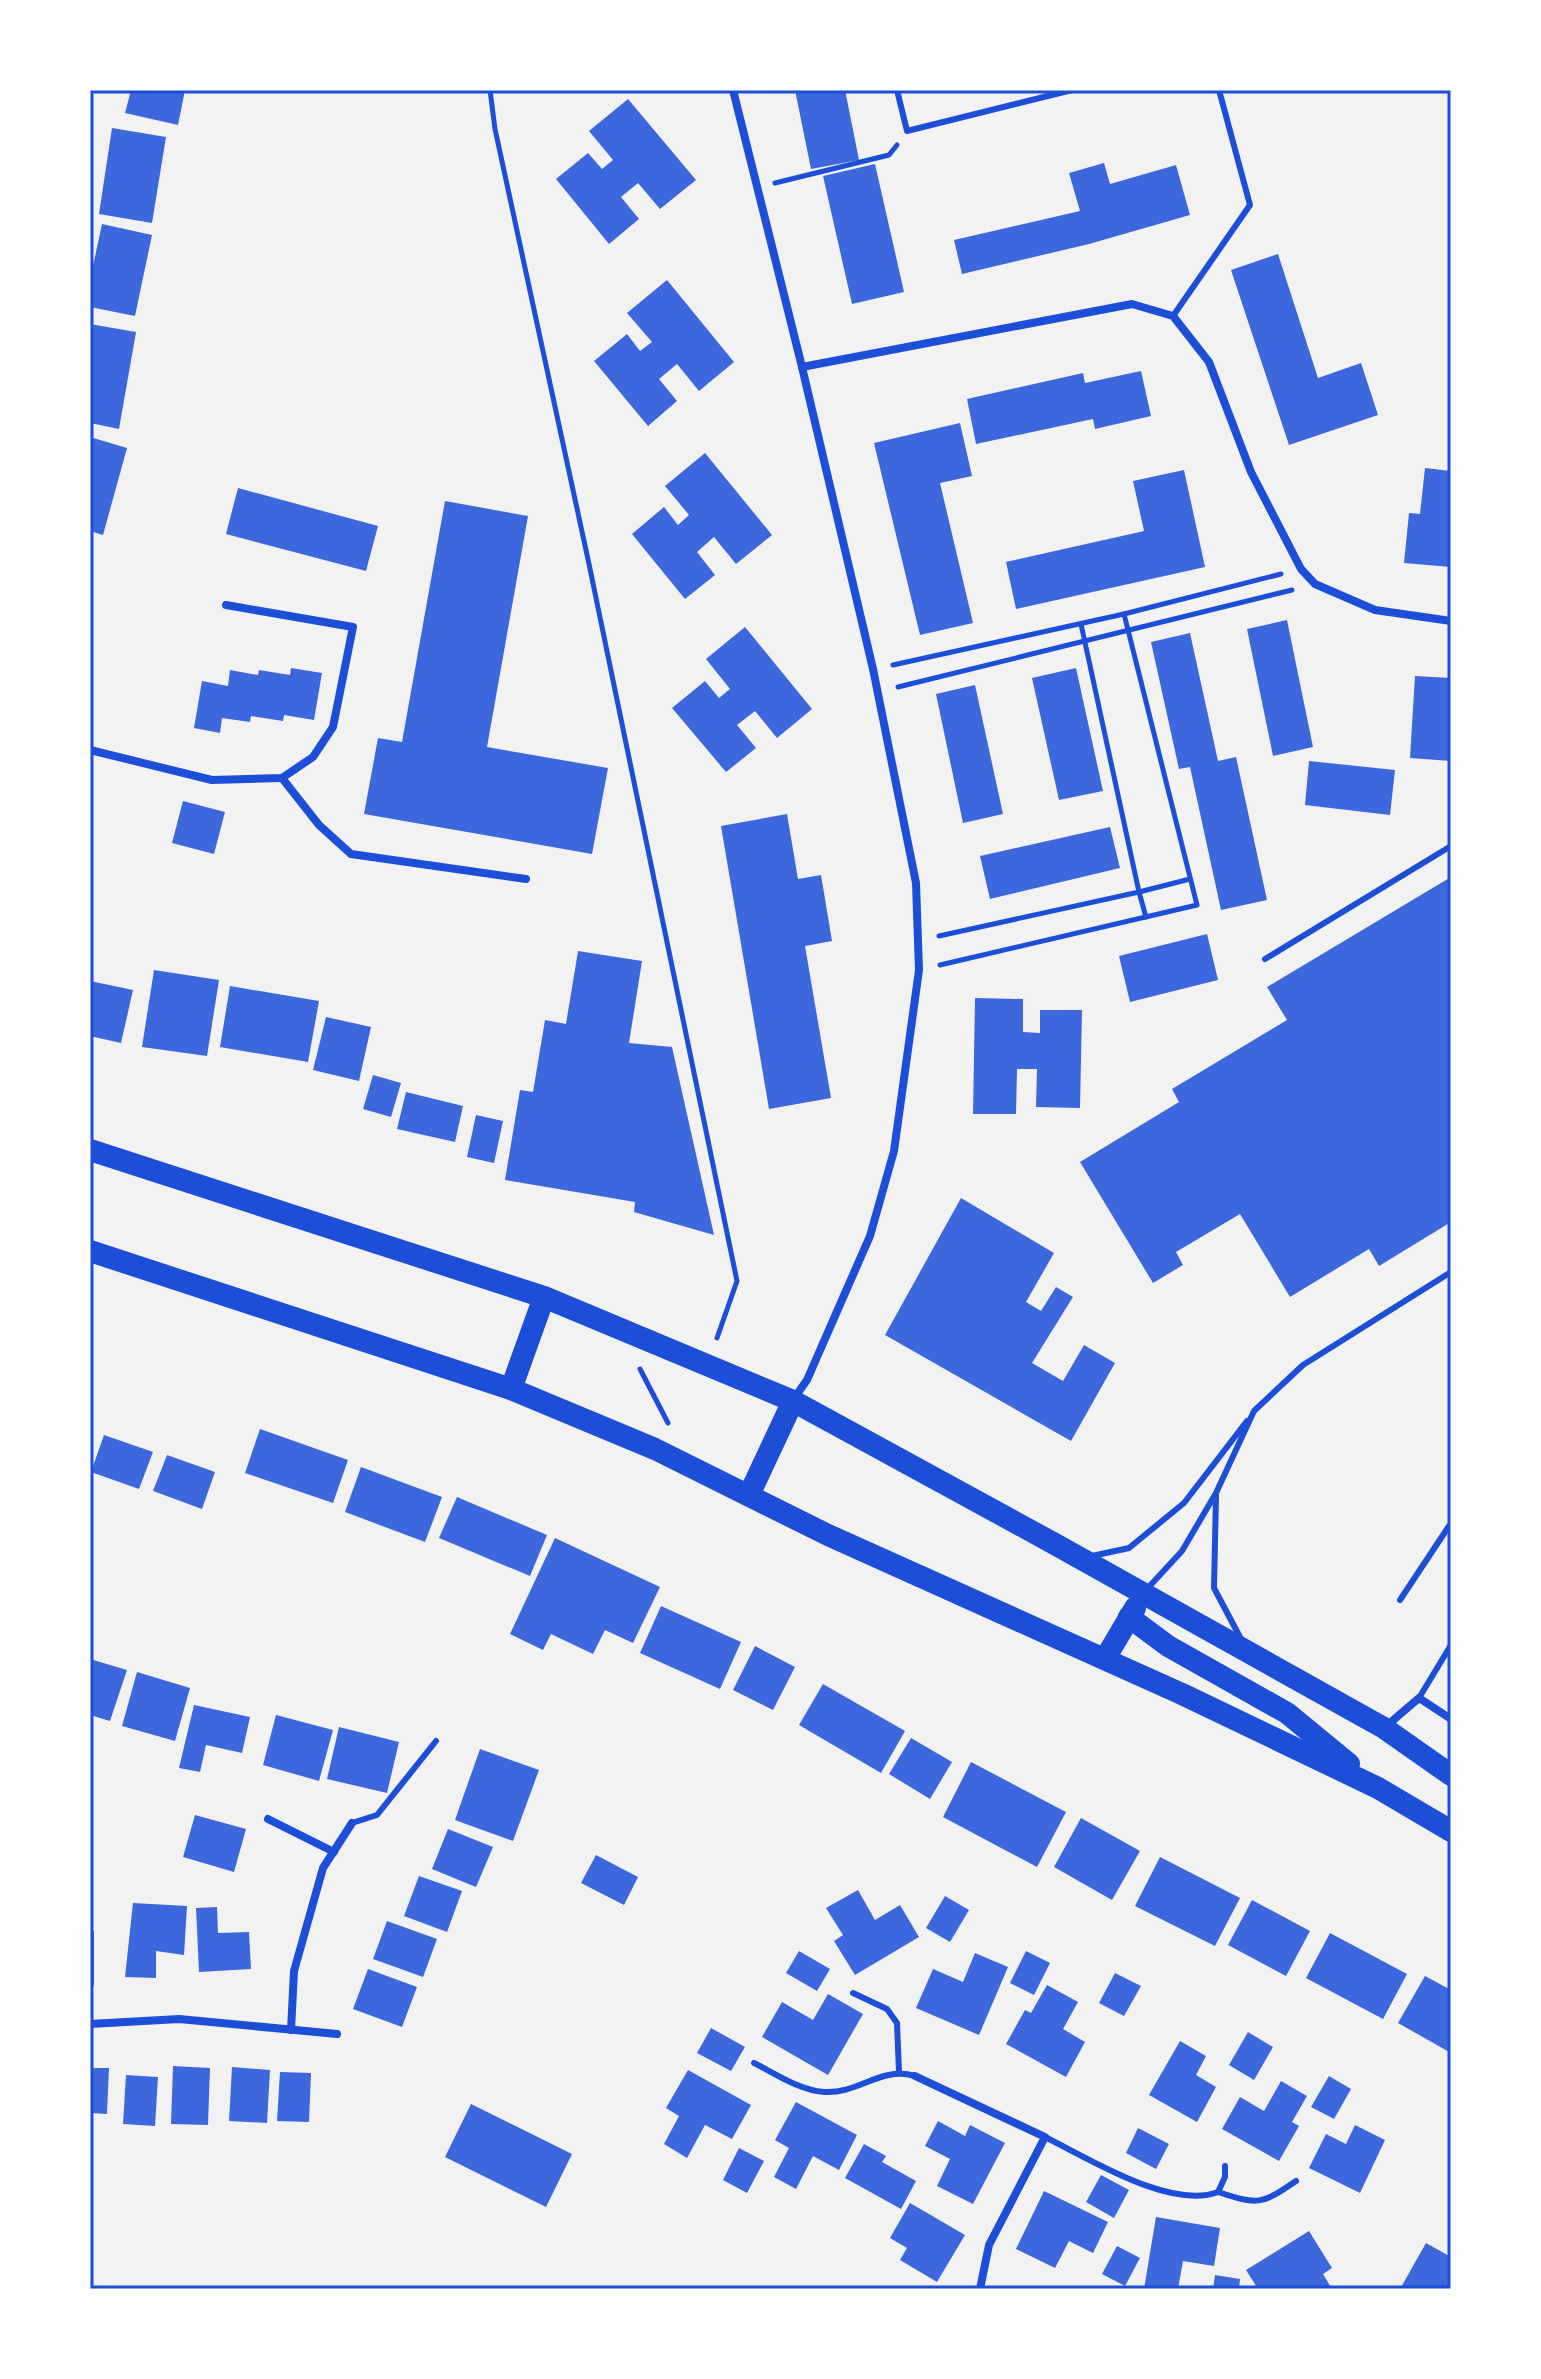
<svg xmlns="http://www.w3.org/2000/svg" width="1541" height="2379" font-family="Poppins,sans-serif">
<style>
.building{fill:#3d67dc}
.lines{fill:none;stroke-linecap:round;stroke-linejoin:round}
.path{stroke:#1d4ed8;stroke-width:5}
.service{stroke:#1d4ed8;stroke-width:6}
.minor{stroke:#1d4ed8;stroke-width:8}
.trunk{stroke:#1d4ed8;stroke-width:22}
.neatline{fill:none;stroke:#1d4ed8;stroke-width:3}
</style>
<rect width="100%" height="100%" fill="#f2f2f2"/>
<g class="building">
<polygon points="131,90 185,90 178,125 125,113"/>
<polygon points="795,90 845,90 859,160 811,169"/>
<polygon points="628,99 696,180 660,209 638,183 621,197 639,219 609,244 556,179 588,153 602,169 613,160 589,131"/>
<polygon points="112,128 166,137 152,223 99,214"/>
<polygon points="1104,163 1110,184 1176,165 1190,215 1089,244 962,274 954,240 1080,211 1069,173"/>
<polygon points="875,164 904,292 852,304 823,176"/>
<polygon points="102,224 152,235 135,316 90,307 90,280"/>
<polygon points="1278,254 1318,378 1361,363 1378,415 1289,445 1231,270"/>
<polygon points="667,280 734,362 699,391 677,364 659,379 677,401 648,426 594,361 627,334 640,351 652,342 627,313"/>
<polygon points="90,324 136,332 119,429 90,423"/>
<polygon points="1141,371 1151,416 1095,429 1093,419 976,444 967,399 1083,373 1085,383"/>
<polygon points="960,423 972,476 940,483 973,623 920,635 874,443"/>
<polygon points="90,437 127,448 103,535 90,531"/>
<polygon points="705,453 772,535 736,564 714,537 697,552 715,575 685,599 632,534 664,507 678,525 689,515 665,486"/>
<polygon points="1425,468 1451,471 1451,567 1404,563 1409,513 1420,514"/>
<polygon points="1184,470 1205,567 1016,609 1006,562 1144,531 1133,481"/>
<polygon points="238,488 378,526 366,571 226,534"/>
<polygon points="445,501 528,516 487,747 608,768 592,854 364,814 378,738 402,742"/>
<polygon points="1287,620 1313,747 1273,756 1247,629"/>
<polygon points="745,627 812,709 777,738 755,711 737,725 756,748 726,772 672,708 705,681 719,698 730,689 706,659"/>
<polygon points="1190,633 1218,761 1236,757 1267,900 1221,910 1190,767 1179,769 1151,642"/>
<polygon points="291,668 322,673 314,720 284,715 283,721 251,716 250,722 222,718 220,733 194,728 202,681 228,686 230,670 258,675 259,670 290,675"/>
<polygon points="1076,668 1103,791 1059,800 1032,678"/>
<polygon points="1415,676 1451,678 1451,761 1410,758"/>
<polygon points="975,685 1003,814 963,823 936,694"/>
<polygon points="1309,761 1395,770 1390,815 1305,805"/>
<polygon points="183,801 225,812 214,854 172,843"/>
<polygon points="787,814 798,879 821,875 832,941 805,946 831,1098 769,1109 721,826"/>
<polygon points="1110,827 1120,868 990,899 980,856"/>
<polygon points="1451,877 1451,1222 1379,1266 1369,1249 1290,1297 1240,1214 1176,1252 1183,1265 1153,1283 1080,1162 1179,1102 1172,1089 1287,1020 1267,987"/>
<polygon points="1207,934 1218,980 1130,1002 1119,956"/>
<polygon points="578,951 642,961 629,1043 672,1047 714,1235 634,1212 635,1202 505,1180 520,1090 533,1092 545,1020 566,1024"/>
<polygon points="154,970 219,980 207,1056 142,1047"/>
<polygon points="90,981 133,990 121,1043 90,1036"/>
<polygon points="230,986 319,1001 308,1062 220,1047"/>
<polygon points="975,998 1023,999 1023,1032 1040,1033 1040,1010 1082,1010 1080,1108 1036,1107 1037,1069 1017,1069 1016,1114 973,1114"/>
<polygon points="326,1017 371,1027 359,1081 313,1070"/>
<polygon points="373,1075 401,1083 391,1117 363,1109"/>
<polygon points="406,1092 463,1106 455,1142 397,1129"/>
<polygon points="476,1115 503,1121 494,1163 467,1157"/>
<polygon points="961,1198 1054,1253 1026,1302 1041,1311 1056,1287 1073,1297 1032,1363 1063,1381 1084,1345 1115,1363 1071,1441 885,1335"/>
<polygon points="260,1429 348,1460 333,1503 245,1473"/>
<polygon points="104,1435 153,1452 139,1489 91,1472"/>
<polygon points="167,1455 215,1472 202,1509 153,1491"/>
<polygon points="361,1467 442,1497 425,1542 345,1512"/>
<polygon points="457,1497 547,1535 530,1576 439,1538"/>
<polygon points="555,1538 660,1587 633,1643 605,1630 593,1654 551,1634 543,1650 510,1634"/>
<polygon points="661,1606 741,1642 720,1689 640,1653"/>
<polygon points="755,1646 795,1667 773,1710 733,1690"/>
<polygon points="90,1659 127,1670 110,1721 90,1715"/>
<polygon points="137,1672 190,1688 175,1741 122,1726"/>
<polygon points="823,1684 905,1731 881,1773 799,1725"/>
<polygon points="194,1705 250,1717 242,1753 206,1745 200,1772 179,1768"/>
<polygon points="276,1715 333,1730 319,1781 263,1765"/>
<polygon points="339,1727 399,1742 387,1793 327,1779"/>
<polygon points="911,1738 952,1762 930,1799 889,1774"/>
<polygon points="480,1749 539,1770 513,1841 455,1820"/>
<polygon points="971,1762 1066,1812 1037,1867 943,1817"/>
<polygon points="195,1815 246,1829 234,1872 183,1857"/>
<polygon points="1081,1818 1140,1851 1112,1900 1054,1867"/>
<polygon points="448,1829 493,1847 476,1887 432,1869"/>
<polygon points="596,1855 638,1877 624,1905 581,1883"/>
<polygon points="1160,1857 1240,1898 1215,1946 1135,1906"/>
<polygon points="419,1876 462,1891 447,1932 404,1916"/>
<polygon points="858,1890 875,1920 900,1905 919,1937 855,1975 834,1941 843,1935 826,1908"/>
<polygon points="945,1896 969,1910 950,1942 926,1928"/>
<polygon points="1252,1900 1310,1931 1286,1976 1228,1945"/>
<polygon points="133,1903 187,1906 184,1955 156,1951 156,1978 125,1977"/>
<polygon points="217,1907 218,1933 249,1932 251,1969 199,1972 196,1908"/>
<polygon points="387,1921 437,1939 423,1977 373,1959"/>
<rect x="90" y="1931" width="4" height="55"/>
<polygon points="1330,1933 1407,1974 1383,2019 1306,1978"/>
<polygon points="799,1951 830,1969 817,1991 786,1973"/>
<polygon points="1026,1951 1050,1963 1034,1995 1010,1983"/>
<polygon points="975,1953 1008,1967 979,2035 916,2008 933,1969 963,1982"/>
<polygon points="368,1969 417,1987 402,2027 353,2009"/>
<polygon points="1115,1973 1141,1986 1124,2016 1099,2003"/>
<polygon points="1425,1976 1451,1990 1451,2053 1398,2023"/>
<polygon points="1047,1985 1078,2002 1063,2029 1085,2042 1066,2077 1006,2044 1025,2010 1031,2013"/>
<polygon points="828,1994 863,2014 828,2075 762,2037 782,2002 813,2020"/>
<polygon points="711,2028 745,2047 731,2071 697,2053"/>
<polygon points="1248,2032 1273,2047 1254,2080 1229,2065"/>
<polygon points="1180,2041 1206,2056 1196,2075 1216,2087 1197,2122 1149,2095"/>
<polygon points="173,2066 210,2068 208,2125 171,2124"/>
<polygon points="232,2067 270,2070 267,2123 229,2121"/>
<polygon points="90,2068 109,2068 107,2114 90,2113"/>
<polygon points="688,2070 751,2105 732,2139 705,2125 687,2158 664,2144 679,2116 666,2108"/>
<polygon points="280,2072 311,2073 309,2122 277,2121"/>
<polygon points="126,2075 158,2077 155,2126 123,2124"/>
<polygon points="1329,2076 1351,2089 1334,2119 1311,2107"/>
<polygon points="1281,2081 1307,2096 1292,2122 1299,2126 1279,2161 1222,2129 1240,2097 1264,2111"/>
<polygon points="796,2102 857,2135 839,2170 813,2156 796,2189 774,2177 789,2148 775,2140"/>
<polygon points="471,2104 572,2154 546,2207 445,2157"/>
<polygon points="938,2121 965,2136 970,2125 1005,2143 973,2204 937,2186 950,2159 925,2146"/>
<polygon points="1355,2125 1385,2140 1360,2193 1309,2168 1326,2134 1346,2144"/>
<polygon points="1138,2128 1169,2144 1156,2169 1126,2153"/>
<polygon points="864,2144 886,2156 882,2162 916,2181 901,2209 845,2178"/>
<polygon points="739,2148 764,2161 747,2193 723,2180"/>
<polygon points="1101,2175 1129,2190 1114,2218 1086,2202"/>
<polygon points="1044,2191 1108,2222 1093,2253 1069,2241 1055,2268 1016,2249"/>
<polygon points="910,2203 965,2235 937,2282 900,2260 907,2248 890,2238"/>
<polygon points="1156,2217 1220,2228 1214,2266 1183,2261 1178,2289 1144,2289"/>
<polygon points="1309,2231 1332,2268 1323,2274 1332,2289 1258,2289 1246,2270"/>
<polygon points="1426,2243 1451,2257 1451,2289 1400,2289"/>
<polygon points="1117,2246 1140,2258 1125,2286 1102,2274"/>
<polygon points="1215,2275 1240,2279 1239,2289 1213,2289"/>
</g>
<g class="lines">
<g class="path">
<polyline points="490,90 495,129 589,564 737,1281 717,1338"/>
<polyline points="775,183 889,155 897,145"/>
<polyline points="893,665 1124,614 1281,574"/>
<polyline points="898,687 1292,590"/>
<polyline points="1146,917 1139,892 1190,879"/>
<polyline points="939,936 1139,892 1081,624"/>
<polyline points="940,965 1197,905 1124,614"/>
<polyline points="640,1369 668,1423"/>
</g>
<g class="service">
<polyline points="897,90 907,131 1072,90"/>
<polyline points="1173,316 1250,205 1219,90"/>
<polyline points="1265,959 1451,846"/>
<polyline points="1216,1496 1214,1588 1241,1639"/>
<polyline points="1092,1556 1129,1548 1184,1503 1247,1421"/>
<polyline points="1146,1590 1182,1551 1216,1493 1254,1411 1303,1365 1451,1272"/>
<polyline points="1400,1600 1449,1526"/>
<polyline points="1419,1698 1451,1645"/>
<polyline points="352,1823 377,1815 436,1741"/>
<polyline points="853,1993 887,2009 897,2023 899,2072"/>
<path d="M754,2063C776,2074 799,2090 824,2092C859,2094 880,2066 915,2076"/>
<path d="M1045,2137C1090,2159 1170,2210 1218,2192L1225,2177V2166"/>
<path d="M1218,2192C1258,2205 1261,2205 1296,2181"/>
</g>
<g class="minor">
<polyline points="733,90 802,367 873,669 916,883 919,970 894,1151 870,1236 807,1380 793,1400"/>
<polyline points="802,367 1132,304 1173,316 1209,362 1251,472 1301,569 1315,584 1375,610 1451,621"/>
<polyline points="90,750 212,780 282,778 313,757 333,727 353,627 226,605"/>
<polyline points="282,778 319,825 351,854 526,879"/>
<polyline points="1384,1728 1419,1698 1451,1719"/>
<polyline points="268,1819 334,1852"/>
<polyline points="90,2024 179,2019 337,2034"/>
<polyline points="291,2030 294,1971 323,1868 352,1823"/>
<polyline points="915,2076 1045,2137 989,2245 980,2289"/>
</g>
<g class="trunk">
<polyline points="90,1150 544,1297 793,1401 1053,1543 1384,1728 1451,1775"/>
<polyline points="90,1251 511,1389 655,1449 828,1535 1182,1694 1378,1788 1451,1831"/>
<polyline points="511,1389 544,1297"/>
<polyline points="749,1495 793,1401"/>
<polyline points="1129,1617 1168,1646 1287,1713 1349,1764"/>
<polyline points="1106,1657 1135,1608"/>
</g>
</g>
<rect width="1541" height="2379" fill="none" stroke="#ffffff" stroke-width="184"/>
<rect x="92" y="92" width="1357" height="2195" class="neatline"/>
</svg>
